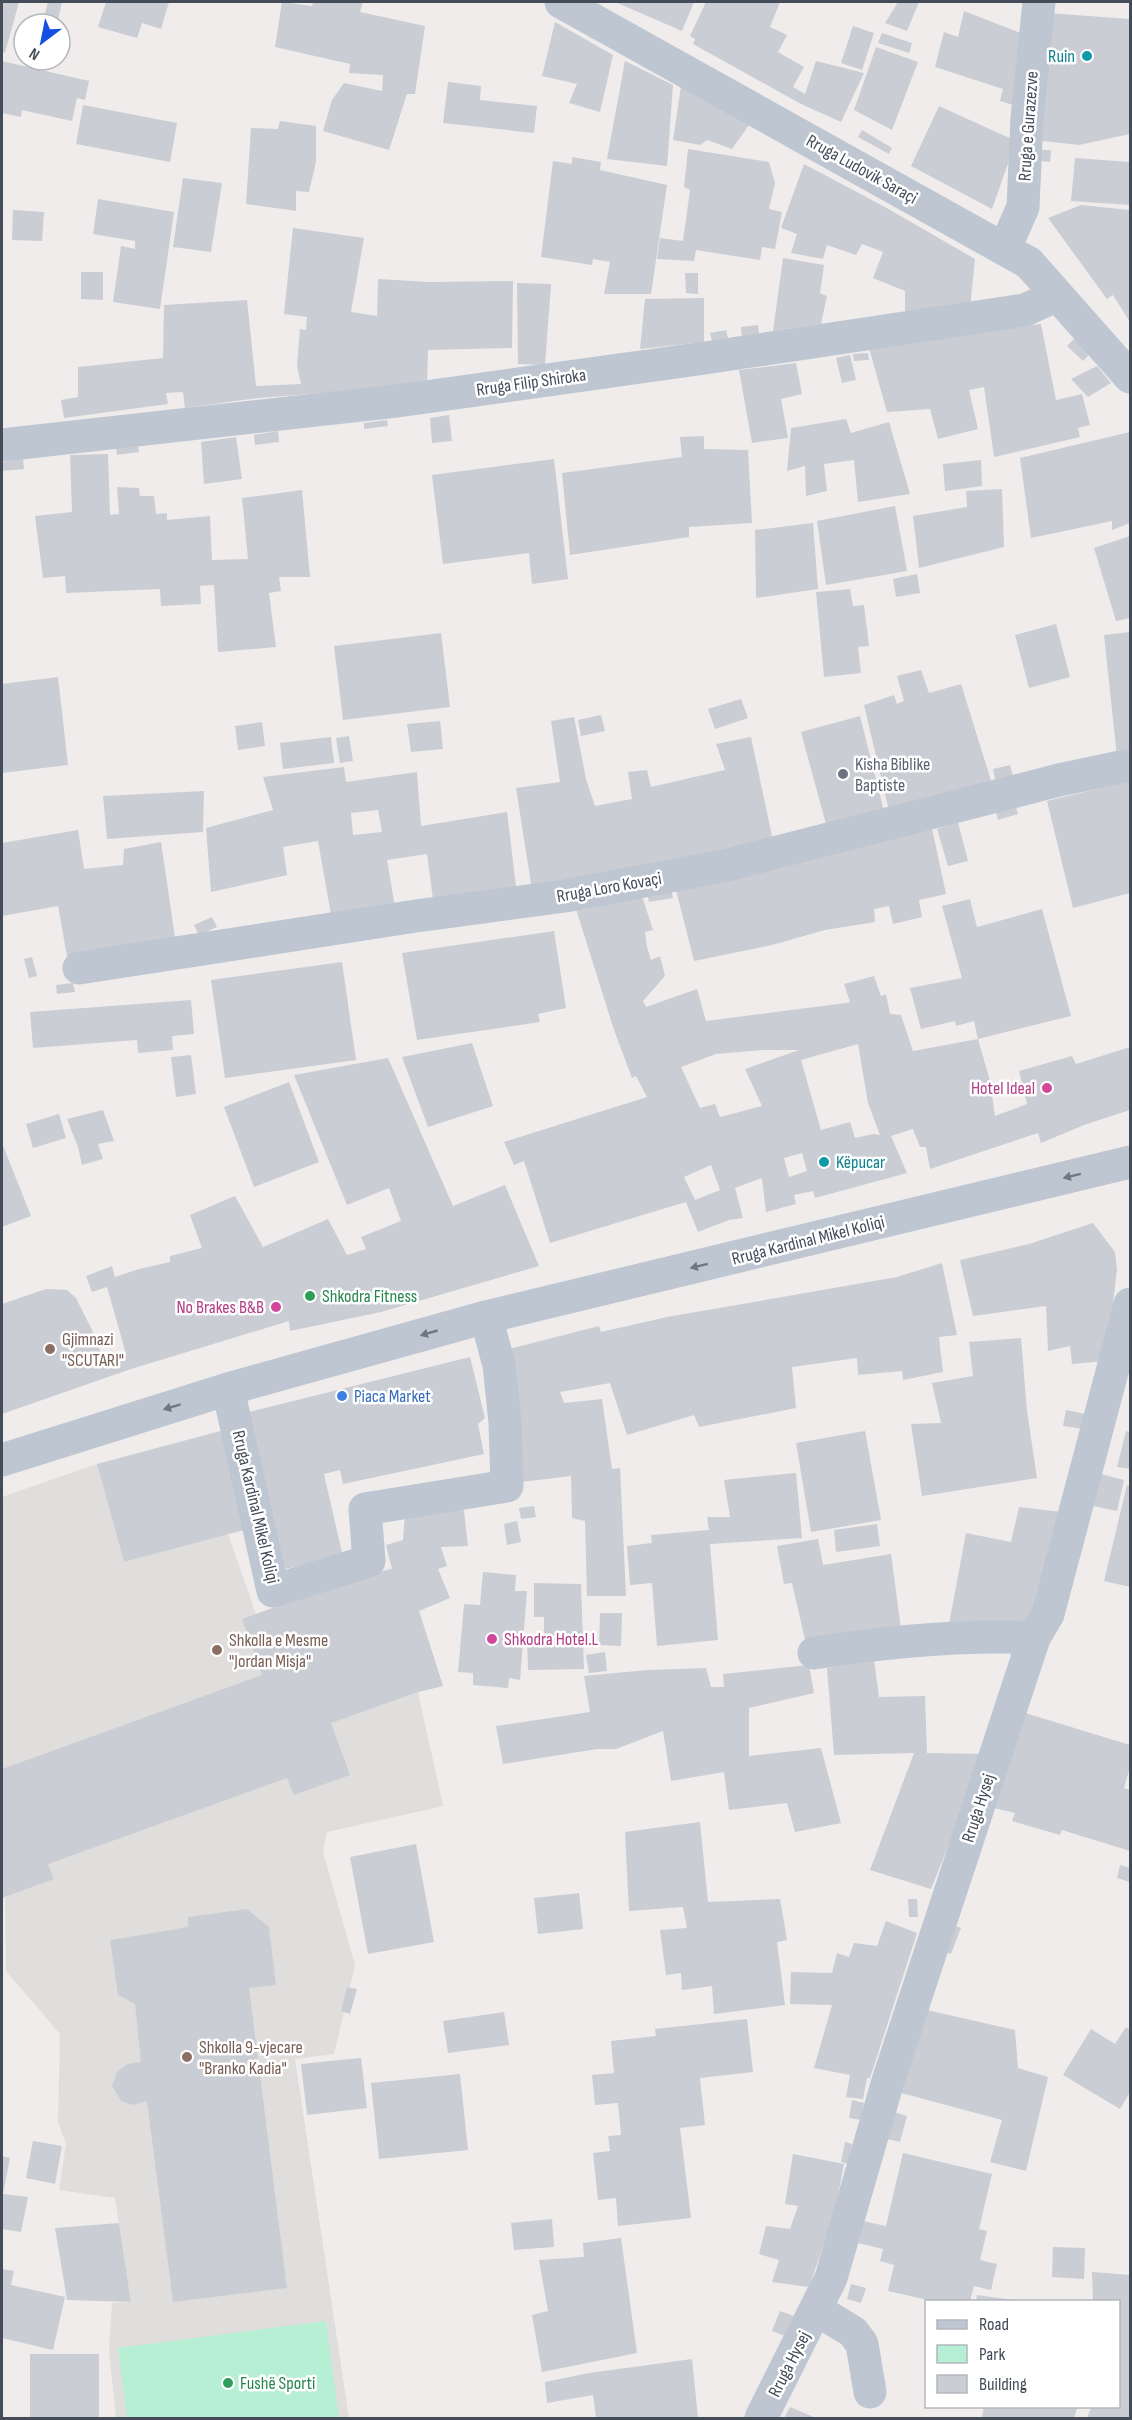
<svg xmlns="http://www.w3.org/2000/svg" width="1132" height="2420" font-family="'Sofia Sans Condensed',sans-serif">
<style>
.education{fill:#e0dddd}
.green{fill:#b7efd5}
.building{fill:#cbcdd4;fill-rule:evenodd}
.lines{fill:none;stroke-linecap:round;stroke-linejoin:round}
.minor{stroke:#bec6d2;stroke-width:33}
.oneway{fill:#6f7783}
.culture-dot{fill:#0f9aa8;stroke:#fff;stroke-width:2}
.worship-dot{fill:#6b7280;stroke:#fff;stroke-width:2}
.hotel-dot{fill:#d1479c;stroke:#fff;stroke-width:2}
.leisure-dot{fill:#2e9e5b;stroke:#fff;stroke-width:2}
.education-dot{fill:#8d6e63;stroke:#fff;stroke-width:2}
.shop-dot{fill:#3f7fe0;stroke:#fff;stroke-width:2}
.labels{text-anchor:middle;stroke-width:5;stroke-linejoin:round;paint-order:stroke}
.culture-label{font-size:18px;fill:#0d838f;stroke:#fff;text-anchor:end}
.street-label{font-size:18px;fill:#444c59;stroke:#fff}
.worship-label{font-size:18px;fill:#5b616d;stroke:#fff;text-anchor:start}
.hotel-label{font-size:18px;fill:#b23c85;stroke:#fff;text-anchor:end}
.leisure-label{font-size:18px;fill:#27864d;stroke:#fff;text-anchor:start}
.education-label{font-size:18px;fill:#785e54;stroke:#fff;text-anchor:start}
.shop-label{font-size:18px;fill:#366cbe;stroke:#fff;text-anchor:start}
</style>
<rect width="100%" height="100%" fill="#efeceb"/>
<polygon class="education" points="97,1464 124,1562 228,1534 256,1614 356,1578 404,1565 443,1686 418,1692 443,1806 327,1832 323,1852 355,1965 334,2054 295,2059 349,2418 116,2418 109,2350 112,2303 131,2302 115,2198 59,2190 66,2144 58,2122 60,2034 6,1971 5,1897 2,1898 2,1497"/>
<polygon class="green" points="326,2321 339,2418 127,2418 118,2348"/>
<g class="building">
<polygon points="2,2 19,2 5,53 2,52"/>
<polygon points="48,2 62,2 57,24 42,24"/>
<polygon points="106,2 169,2 161,29 142,23 137,38 98,27"/>
<polygon points="282,2 312,6 313,2 363,2 360,12 425,26 415,94 407,94 389,150 323,131 332,100 344,83 382,91 383,75 349,73 350,64 275,47"/>
<polygon points="615,2 694,2 682,31"/>
<polygon points="706,2 780,2 770,27 787,35 778,52 804,67 793,87 805,94 816,61 864,73 841,122 801,104 693,44 695,39 690,36"/>
<polygon points="898,2 919,2 907,31 885,23"/>
<polygon points="964,11 1028,36 1020,107 1000,101 1003,89 935,67 944,32 958,37"/>
<polygon points="1048,13 1130,19 1130,134 1079,145 1035,140"/>
<polygon points="555,22 613,55 600,112 569,103 577,84 542,76"/>
<polygon points="853,26 874,33 862,70 841,63"/>
<polygon points="882,33 912,43 909,53 878,43"/>
<polygon points="876,47 918,62 892,130 854,110"/>
<polygon points="2,61 89,81 85,100 77,98 72,121 22,110 21,117 2,113"/>
<polygon points="625,61 673,85 667,166 607,159"/>
<polygon points="448,82 481,86 480,100 537,106 534,133 443,123"/>
<polygon points="681,86 749,125 732,149 707,140 700,145 673,140"/>
<polygon points="83,105 177,123 170,162 76,144"/>
<polygon points="939,106 1016,141 992,209 911,166"/>
<polygon points="280,121 316,126 316,162 309,192 296,191 296,211 246,204 251,128 278,129"/>
<polygon points="862,130 892,148 889,154 858,137"/>
<polygon points="688,149 769,162 775,183 769,209 782,212 775,249 762,247 760,260 696,250 694,261 657,259 660,238 683,241 690,190 684,187"/>
<polygon points="1041,150 1051,150 1050,162 1041,161"/>
<polygon points="572,157 601,162 600,170 667,185 651,294 604,294 610,262 593,259 592,265 541,257 553,161 572,164"/>
<polygon points="1075,158 1130,162 1130,205 1071,201"/>
<polygon points="804,164 885,207 975,259 970,308 905,318 905,291 873,278 883,252 862,244 856,255 827,245 823,259 791,253 797,234 781,228"/>
<polygon points="183,178 222,183 211,252 173,247"/>
<polygon points="98,199 174,212 160,309 113,302 121,246 135,249 135,241 93,234"/>
<polygon points="1081,205 1130,210 1130,322 1113,295 1107,299 1048,218"/>
<polygon points="13,210 44,212 42,241 12,240"/>
<polygon points="293,228 364,238 351,312 377,316 378,279 429,282 513,281 512,348 428,350 427,385 258,398 185,408 183,392 166,393 168,404 64,418 61,400 78,397 78,367 163,358 164,305 247,300 256,386 301,384 297,366 300,329 306,330 307,317 284,314"/>
<polygon points="783,258 824,265 820,293 827,296 821,324 773,331"/>
<polygon points="81,272 103,272 103,300 81,299"/>
<polygon points="685,273 698,273 698,294 686,293"/>
<polygon points="517,283 551,284 545,365 518,364"/>
<polygon points="704,298 704,342 640,349 645,299"/>
<polygon points="1041,324 1056,400 1082,394 1090,425 1078,428 1080,437 994,457 984,387 969,390 978,429 938,439 930,409 887,412 869,348 980,331"/>
<polygon points="758,325 759,334 742,337 741,327"/>
<polygon points="726,330 728,338 712,341 710,333"/>
<polygon points="1075,338 1091,353 1083,361 1067,346"/>
<polygon points="868,353 869,360 854,361 853,354"/>
<polygon points="850,355 856,380 842,383 836,358"/>
<polygon points="796,363 802,394 781,399 788,438 752,443 739,370"/>
<polygon points="1097,366 1111,383 1088,397 1071,379"/>
<polygon points="449,415 452,441 432,443 430,418"/>
<polygon points="846,419 851,433 889,422 910,494 858,502 854,460 824,464 827,491 806,496 805,466 787,471 791,428"/>
<polygon points="387,420 388,426 364,429 364,423"/>
<polygon points="278,431 279,442 255,445 254,435"/>
<polygon points="1130,432 1130,523 1112,530 1112,521 1031,538 1020,458"/>
<polygon points="704,436 704,449 748,450 752,523 689,527 689,537 570,555 562,473 682,457 680,437"/>
<polygon points="236,437 242,479 204,484 201,442"/>
<polygon points="138,446 139,452 117,455 116,448"/>
<polygon points="108,454 110,515 119,514 117,487 139,488 140,496 154,496 156,514 167,513 167,520 210,516 212,560 248,559 242,498 302,490 310,577 279,577 281,591 269,593 276,647 218,652 214,585 200,586 201,604 161,606 160,589 66,593 65,576 43,578 35,516 72,512 70,455"/>
<polygon points="23,459 24,469 2,471 2,462"/>
<polygon points="554,459 568,579 532,584 529,553 443,564 432,475"/>
<polygon points="981,460 982,486 945,491 943,464"/>
<polygon points="1002,489 1004,547 919,568 913,516 967,507 966,491"/>
<polygon points="895,506 907,571 826,585 817,521"/>
<polygon points="813,523 818,589 756,598 755,530"/>
<polygon points="1130,536 1130,618 1116,621 1094,548"/>
<polygon points="917,574 920,593 896,597 893,579"/>
<polygon points="850,589 853,606 864,605 869,646 858,647 861,673 824,677 816,592"/>
<polygon points="1056,624 1070,677 1029,688 1015,635"/>
<polygon points="1130,632 1130,755 1117,757 1104,635"/>
<polygon points="441,633 450,707 343,720 334,646"/>
<polygon points="921,670 929,693 961,684 993,787 890,815 864,705 894,695 897,704 904,701 897,676"/>
<polygon points="58,677 68,765 2,773 2,684"/>
<polygon points="741,699 748,718 715,729 708,709"/>
<polygon points="601,715 605,731 581,736 578,720"/>
<polygon points="860,716 885,815 827,828 801,732"/>
<polygon points="574,717 586,779 595,806 632,799 628,772 647,770 651,787 725,770 716,744 751,737 773,841 532,890 516,788 560,782 551,721"/>
<polygon points="440,721 443,749 411,752 407,724"/>
<polygon points="262,722 265,746 238,750 235,726"/>
<polygon points="349,736 353,761 340,763 336,738"/>
<polygon points="331,737 334,763 283,769 280,743"/>
<polygon points="1010,765 1014,780 996,784 993,769"/>
<path d="M344,767L346,782L417,772L421,826L507,812L517,894L434,907L427,854L387,860L395,907L332,920L318,841L283,847L287,875L211,892L206,828L273,810L263,777ZM378,810L382,832L353,835L351,813Z"/>
<polygon points="1130,781 1130,893 1073,908 1047,801"/>
<polygon points="204,791 203,832 107,839 103,796"/>
<polygon points="1016,806 1018,814 998,820 996,812"/>
<polygon points="958,822 968,861 948,866 937,829"/>
<polygon points="931,824 946,894 919,900 922,917 893,924 889,906 874,909 875,922 825,930 772,945 694,961 675,886"/>
<polygon points="78,830 84,869 123,865 124,849 161,842 176,944 67,956 58,906 2,916 2,843"/>
<polygon points="671,889 673,898 649,902 647,893"/>
<path d="M641,893L653,930L645,932L647,947L651,960L660,956L665,976L643,1001L646,1007L697,989L706,1021L846,1003L850,1002L844,984L874,976L881,996L886,994L890,1014L901,1015L913,1051L978,1039L990,1081L995,1116L1027,1104L1019,1071L1072,1056L1076,1064L1130,1047V1110L1084,1125L1041,1143L1038,1133L930,1169L926,1147H920L913,1129L891,1136L907,1173L815,1198L813,1191L794,1195L796,1204L766,1212L762,1178L735,1188L743,1218L729,1220L698,1232L686,1202L550,1243L524,1161L514,1165L504,1142L647,1097L636,1076L632,1078L614,1030L576,909ZM858,1044L868,1103L880,1135L873,1134L855,1138L850,1122L821,1130L801,1060ZM763,1050H799L745,1069L762,1106L720,1117L715,1104L700,1108L681,1067L716,1054ZM802,1153L807,1171L789,1177L784,1158ZM711,1165L720,1190L695,1200L684,1177Z"/>
<polygon points="970,899 977,927 1042,909 1071,1016 978,1039 974,1021 956,1026 955,1021 921,1029 910,988 962,978 942,906"/>
<polygon points="212,917 217,927 199,935 194,925"/>
<polygon points="554,931 566,1008 538,1014 540,1022 417,1040 402,953"/>
<polygon points="32,957 37,976 29,978 24,959"/>
<polygon points="342,962 356,1060 225,1078 211,980"/>
<polygon points="73,983 75,992 57,994 56,985"/>
<polygon points="191,1000 194,1034 172,1036 173,1050 138,1053 137,1040 33,1048 30,1012"/>
<polygon points="472,1043 493,1106 428,1127 402,1057"/>
<polygon points="191,1055 196,1094 176,1097 171,1057"/>
<polygon points="388,1058 453,1206 505,1185 539,1266 381,1312 290,1331 289,1321 131,1369 2,1414 2,1304 46,1289 67,1290 76,1298 92,1330 104,1361 126,1354 107,1287 92,1292 86,1276 112,1266 115,1277 139,1269 170,1262 170,1256 202,1248 190,1215 235,1196 263,1247 328,1219 347,1255 366,1249 361,1237 401,1221 389,1188 347,1205 294,1075"/>
<polygon points="289,1082 319,1162 254,1187 224,1107"/>
<polygon points="103,1110 114,1141 98,1144 103,1159 82,1165 78,1147 67,1119"/>
<polygon points="59,1114 66,1138 33,1148 26,1124"/>
<polygon points="2,1143 31,1216 2,1227"/>
<polygon points="1093,1223 1115,1252 1117,1270 1106,1361 1072,1364 1070,1346 1048,1351 1046,1306 973,1316 960,1260 1029,1244"/>
<polygon points="942,1263 957,1335 939,1337 943,1372 903,1380 902,1371 858,1375 857,1358 792,1367 796,1408 699,1427 694,1415 627,1435 610,1383 560,1392 564,1403 602,1399 612,1469 620,1468 626,1596 587,1596 585,1521 572,1518 571,1476 521,1482 509,1349 599,1326 601,1332 667,1317 897,1277"/>
<polygon points="1021,1338 1027,1411 1037,1478 922,1496 911,1424 941,1423 932,1383 973,1376 969,1342"/>
<polygon points="470,1357 485,1418 478,1424 484,1454 343,1484 340,1470 324,1474 343,1557 280,1570 241,1414"/>
<polygon points="1066,1410 1086,1414 1083,1429 1063,1426"/>
<polygon points="228,1429 248,1529 124,1562 97,1464"/>
<polygon points="865,1431 881,1520 811,1532 796,1443"/>
<polygon points="1126,1431 1130,1432 1130,1469 1117,1467"/>
<polygon points="796,1473 802,1538 710,1544 718,1640 657,1646 652,1583 630,1585 627,1546 652,1543 651,1535 709,1530 707,1517 730,1517 724,1480"/>
<polygon points="1101,1474 1124,1480 1117,1511 1093,1506"/>
<polygon points="1127,1485 1130,1486 1130,1587 1104,1581"/>
<polygon points="459,1504 464,1511 468,1546 441,1547 447,1566 438,1569 450,1598 419,1611 443,1686 418,1692 331,1723 350,1775 294,1795 287,1778 48,1864 54,1879 2,1898 2,1769 262,1675 242,1619 356,1578 392,1569 386,1545 403,1540 405,1515"/>
<polygon points="534,1506 536,1517 521,1519 519,1508"/>
<polygon points="1019,1507 1062,1512 1034,1617 1021,1624 949,1624 966,1533 1011,1542"/>
<polygon points="517,1521 521,1542 507,1545 504,1524"/>
<polygon points="877,1524 880,1546 836,1552 834,1530"/>
<polygon points="818,1539 823,1565 891,1554 901,1629 806,1644 792,1583 784,1584 777,1546"/>
<polygon points="483,1572 516,1575 515,1591 527,1591 520,1680 509,1678 508,1688 473,1685 473,1673 458,1672 464,1604 480,1605"/>
<polygon points="534,1583 581,1584 584,1669 528,1670 527,1640 544,1641 544,1617 534,1617"/>
<polygon points="600,1613 622,1613 621,1646 599,1645"/>
<polygon points="605,1652 607,1671 589,1673 586,1655"/>
<polygon points="874,1659 879,1697 925,1696 927,1753 985,1754 931,1889 870,1870 914,1753 834,1755 827,1668"/>
<polygon points="809,1665 814,1693 749,1708 749,1756 821,1748 841,1823 795,1832 787,1803 729,1810 724,1772 671,1781 663,1731 616,1749 597,1749 503,1764 496,1726 590,1712 584,1676 647,1670 706,1668 711,1687 724,1687 723,1674"/>
<polygon points="1022,1712 1130,1745 1130,1767 1124,1788 1130,1790 1130,1851 1062,1830 1060,1835 1012,1821 1015,1813 994,1808"/>
<polygon points="700,1822 708,1902 780,1899 787,1940 777,1942 785,2005 714,2014 712,1986 682,1990 681,1973 666,1975 660,1930 687,1928 683,1907 629,1911 625,1832"/>
<polygon points="416,1844 434,1942 368,1954 350,1857"/>
<polygon points="1120,1865 1130,1868 1130,1882 1117,1878"/>
<polygon points="579,1893 583,1929 538,1934 534,1898"/>
<polygon points="908,1899 917,1899 918,1917 909,1917"/>
<polygon points="247,1909 269,1927 276,1985 249,1988 287,2288 173,2302 147,2101 133,2105 121,2101 112,2086 117,2072 127,2064 141,2062 135,2004 118,1995 110,1940 188,1927 188,1917"/>
<polygon points="886,1921 917,1933 870,2078 867,2078 863,2099 846,2097 850,2075 814,2068 832,2005 790,2004 791,1972 832,1973 837,1953 849,1957 854,1943 877,1946"/>
<polygon points="950,1924 961,1928 951,1954 940,1950"/>
<polygon points="347,1987 357,1989 350,2014 341,2011"/>
<polygon points="922,2009 1015,2030 1018,2068 1048,2077 1026,2171 990,2162 1002,2120 901,2093"/>
<polygon points="504,2012 509,2045 448,2053 443,2021"/>
<polygon points="747,2019 753,2072 700,2078 705,2125 680,2128 691,2218 618,2226 616,2198 598,2200 593,2153 610,2151 608,2136 621,2135 618,2103 595,2105 592,2075 614,2073 611,2041 656,2036 655,2029"/>
<polygon points="1126,2027 1130,2030 1130,2095 1129,2094 1120,2109 1063,2075 1091,2029 1115,2044"/>
<polygon points="361,2058 367,2108 307,2115 301,2064"/>
<polygon points="460,2074 468,2150 379,2159 371,2083"/>
<polygon points="852,2100 864,2103 861,2120 849,2118"/>
<polygon points="894,2112 907,2116 900,2142 887,2139"/>
<polygon points="33,2141 62,2146 55,2184 26,2178"/>
<polygon points="845,2142 852,2144 848,2164 841,2162"/>
<polygon points="903,2153 992,2174 979,2229 987,2231 980,2260 997,2264 991,2290 974,2286 970,2301 932,2301 888,2291 894,2265 880,2261 883,2249 858,2243 863,2221 886,2226"/>
<polygon points="793,2154 844,2164 835,2212 809,2287 772,2282 779,2260 759,2254 766,2226 790,2229 798,2206 785,2204"/>
<polygon points="2,2156 10,2158 3,2194 28,2197 21,2232 2,2229"/>
<polygon points="552,2219 554,2247 514,2250 511,2223"/>
<polygon points="119,2223 131,2302 67,2300 55,2228"/>
<polygon points="621,2238 637,2353 542,2372 532,2315 548,2311 539,2260 584,2257 583,2243"/>
<polygon points="1053,2247 1085,2248 1084,2279 1052,2277"/>
<polygon points="2,2269 14,2271 11,2285 65,2297 53,2350 2,2338"/>
<polygon points="1092,2272 1130,2275 1130,2418 1087,2418 1092,2406 1119,2406 1119,2301 1093,2301"/>
<polygon points="851,2284 866,2288 861,2303 847,2299"/>
<polygon points="977,2295 1013,2300 1013,2301 976,2301"/>
<polygon points="780,2311 794,2316 785,2336 772,2331"/>
<rect x="30" y="2354" width="69" height="64"/>
<polygon points="692,2359 698,2418 596,2418 593,2395 547,2403 545,2382 589,2373"/>
<polygon points="984,2406 1078,2406 1074,2418 982,2418"/>
<polygon points="790,2407 816,2418 784,2418"/>
</g>
<g class="lines">
<g class="minor">
<polyline points="561,2 1029,263 1130,377"/>
<polyline points="1005,248 1023,207 1027,118 1039,2"/>
<polyline points="2,445 397,401 705,358 1025,310 1057,295"/>
<polyline points="79,968 416,916 565,896 723,866 1059,780 1130,765"/>
<polyline points="228,1389 273,1591 369,1561 365,1509 507,1486 505,1422 499,1365 486,1317"/>
<polyline points="2,1460 228,1389 486,1317 1130,1162"/>
<path d="M814,1653C886,1642 961,1634 1034,1638"/>
<polyline points="817,2310 853,2332 862,2344 870,2392"/>
<polyline points="761,2418 831,2278 888,2081 1034,1638 1048,1614 1130,1304"/>
</g>
</g>
<defs><path id="oneway-solid" d="M-6-.8H1V-3.2L6.5 0L1 3.2V.8H-6Z" transform="scale(1.5)"/></defs>
<g class="oneway">
<use href="#oneway-solid" transform="translate(1072 1176) rotate(166)"/>
<use href="#oneway-solid" transform="translate(699 1266) rotate(166)"/>
<use href="#oneway-solid" transform="translate(429 1333) rotate(164)"/>
<use href="#oneway-solid" transform="translate(172 1407) rotate(163)"/>
</g>
<g class="culture-dot">
<circle cx="1087" cy="56" r="6"/>
<circle cx="824" cy="1162" r="6"/>
</g>
<circle class="worship-dot" cx="843" cy="774" r="6"/>
<g class="hotel-dot">
<circle cx="1047" cy="1088" r="6"/>
<circle cx="276" cy="1307" r="6"/>
<circle cx="492" cy="1639" r="6"/>
</g>
<g class="leisure-dot">
<circle cx="310" cy="1296" r="6"/>
<circle cx="228" cy="2383" r="6"/>
</g>
<g class="education-dot">
<circle cx="50" cy="1349" r="6"/>
<circle cx="217" cy="1650" r="6"/>
<circle cx="187" cy="2057" r="6"/>
</g>
<circle class="shop-dot" cx="342" cy="1396" r="6"/>
<g class="labels">
<g class="culture-label">
<text x="1075" y="62">Ruin</text>
<text x="836" y="1168" text-anchor="start">Këpucar</text>
</g>
<g class="street-label">
<text transform="translate(1028 126) rotate(-86)" y="6">Rruga e Gurazezve</text>
<text transform="translate(862 169) rotate(29)" y="6">Rruga Ludovik Saraçi</text>
<text transform="translate(531 382) rotate(-8)" y="6">Rruga Filip Shiroka</text>
<text transform="translate(609 887) rotate(-10)" y="6">Rruga Loro Kovaçi</text>
<text transform="translate(808 1240) rotate(-14)" y="6">Rruga Kardinal Mikel Koliqi</text>
<text transform="translate(256 1507) rotate(77)" y="6">Rruga Kardinal Mikel Koliqi</text>
<text transform="translate(978 1808) rotate(-72)" y="6">Rruga Hysej</text>
<text transform="translate(789 2364) rotate(-63)" y="6">Rruga Hysej</text>
</g>
<g class="worship-label">
<text x="855" y="770">Kisha Biblike<tspan x="855" dy="21">Baptiste</tspan></text>
</g>
<g class="hotel-label">
<text x="1035" y="1094">Hotel Ideal</text>
<text x="264" y="1313">No Brakes B&amp;B</text>
<text x="504" y="1645" text-anchor="start">Shkodra Hotel.L</text>
</g>
<g class="leisure-label">
<text x="322" y="1302">Shkodra Fitness</text>
<text x="240" y="2389">Fushë Sporti</text>
</g>
<g class="education-label">
<text x="62" y="1345">Gjimnazi<tspan x="62" dy="21">"SCUTARI"</tspan></text>
<text x="229" y="1646">Shkolla e Mesme<tspan x="229" dy="21">"Jordan Misja"</tspan></text>
<text x="199" y="2053">Shkolla 9-vjecare<tspan x="199" dy="21">"Branko Kadia"</tspan></text>
</g>
<g class="shop-label">
<text x="354" y="1402">Piaca Market</text>
</g>
</g>
<rect width="1132" height="2420" fill="none" stroke="#444c59" stroke-width="6"/>
<rect x="925" y="2300" width="195" height="108" fill="#ffffff" stroke="#b4b7bd" stroke-width="1.5"/>
<rect x="937" y="2320" width="30" height="9" fill="#bec6d2" stroke="#b4b7bd" stroke-width="1.5"/>
<text x="979" y="2330" font-size="18" fill="#444c59">Road</text>
<rect x="937" y="2345" width="30" height="18" fill="#b7efd5" stroke="#b4b7bd" stroke-width="1.5"/>
<text x="979" y="2360" font-size="18" fill="#444c59">Park</text>
<rect x="937" y="2375" width="30" height="18" fill="#cbcdd4" stroke="#b4b7bd" stroke-width="1.5"/>
<text x="979" y="2390" font-size="18" fill="#444c59">Building</text>
<g transform="translate(42 42) rotate(212)"><circle r="28" fill="#ffffff" stroke="#b4b7bd" stroke-width="1.5"/>
<path d="M0-4.5L10 22L0 15L-10 22Z" fill="#134fe1"/>
<text y="-9" font-size="16" font-weight="bold" text-anchor="middle" fill="#444c59">N</text>
</g>
</svg>
